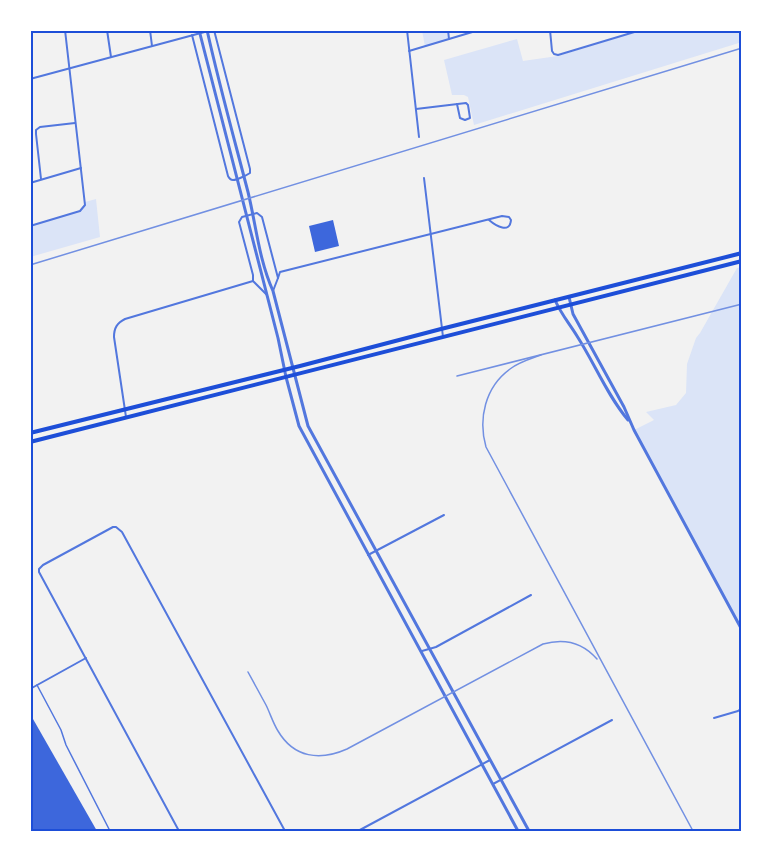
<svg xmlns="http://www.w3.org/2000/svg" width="772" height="861" font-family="'Sofia Sans Condensed',sans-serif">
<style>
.green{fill:#dbe4f7}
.building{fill:#3d67dc}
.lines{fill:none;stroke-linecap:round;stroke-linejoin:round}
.service{stroke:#5277de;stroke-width:1.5}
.minor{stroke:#5277de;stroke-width:2}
.tertiary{stroke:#5277de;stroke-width:3}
.primary{stroke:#1d4ed8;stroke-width:4}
.rail{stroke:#7290e2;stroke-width:1.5}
.neatline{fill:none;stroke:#1d4ed8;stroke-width:2}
</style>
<rect width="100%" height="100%" fill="#f2f2f2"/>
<g class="green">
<polygon points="422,30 448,30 449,39 425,47"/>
<polygon points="642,30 742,30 742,42 474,125 468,97 464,95 452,95 444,60 517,39 523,61 558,56"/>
<polygon points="96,199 100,237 30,257 30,226 82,210 85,202"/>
<polygon points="742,267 742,630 634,430 654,420 646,412 676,405 686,393 687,364 696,338 700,333 737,268"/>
</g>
<g class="building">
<polygon points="333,220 339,246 315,252 309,226"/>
<polygon points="33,719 97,831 30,831 30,721"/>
</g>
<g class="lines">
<polyline class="service" points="37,685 61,730 66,745 110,831"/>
<g class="minor">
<polyline points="107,30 111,57"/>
<polyline points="150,30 152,46"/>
<polyline points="407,30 419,137"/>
<polyline points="448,30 449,39"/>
<polyline points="550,30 552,51 554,54 558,55 641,30"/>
<path d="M192,35L228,176C229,178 230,180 233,180C237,180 247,175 250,173V169L214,30"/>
<polyline points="409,51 479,30"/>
<polyline points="30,79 212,30"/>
<polyline points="416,109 466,103 468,105 470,118 465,120 460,118 457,104"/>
<polyline points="424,178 443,337"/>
<polyline points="41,179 36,134 36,130 40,127 75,123"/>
<polyline points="30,183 81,168"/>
<polyline points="30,226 80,211 85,205 65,30"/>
<path d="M278,278L280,272L502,216L509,217L511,220C510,234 496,226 489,220"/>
<polyline points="267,295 253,281 253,275 239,222 242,217 257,213 262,217 278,278 273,291"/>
<path d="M126,417L114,337C114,328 117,323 125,319L253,281"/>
<polyline points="368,555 444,515"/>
<polyline points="422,651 436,647 531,595"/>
<polyline points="30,689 86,658"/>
<polyline points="714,718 738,711 742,708"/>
<polyline points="493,784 612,720"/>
<polyline points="179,831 39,572 39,569 43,565 113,527 116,527 122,532 285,831"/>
<polyline points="358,831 490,760"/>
</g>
<g class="tertiary">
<polyline points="199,30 278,338 286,377 299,426 518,831"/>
<path d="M207,30C219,84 234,138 248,192C256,225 259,260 273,291L308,426L529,831"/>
<polyline points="569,297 573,314 624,407 634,430 742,630"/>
<path d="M555,300C561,314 569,323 577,336C595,364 607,395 628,420"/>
</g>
<g class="primary">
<polyline points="30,433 300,366 441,329 742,253"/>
<polyline points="30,442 742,261"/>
</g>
<g class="rail">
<polyline points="30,265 742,48"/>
<path d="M541,355C530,359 519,362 510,369C485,387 478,419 486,447L693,831"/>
<polyline points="457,376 742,304"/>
<path d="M248,672C254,683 260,694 266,705C270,713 273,723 278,731C294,758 320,761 347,749L543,644C564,638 583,643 597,659"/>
</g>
</g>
<rect width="772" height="861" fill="none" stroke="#ffffff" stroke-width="63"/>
<rect x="32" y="32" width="708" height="798" class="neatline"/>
</svg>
